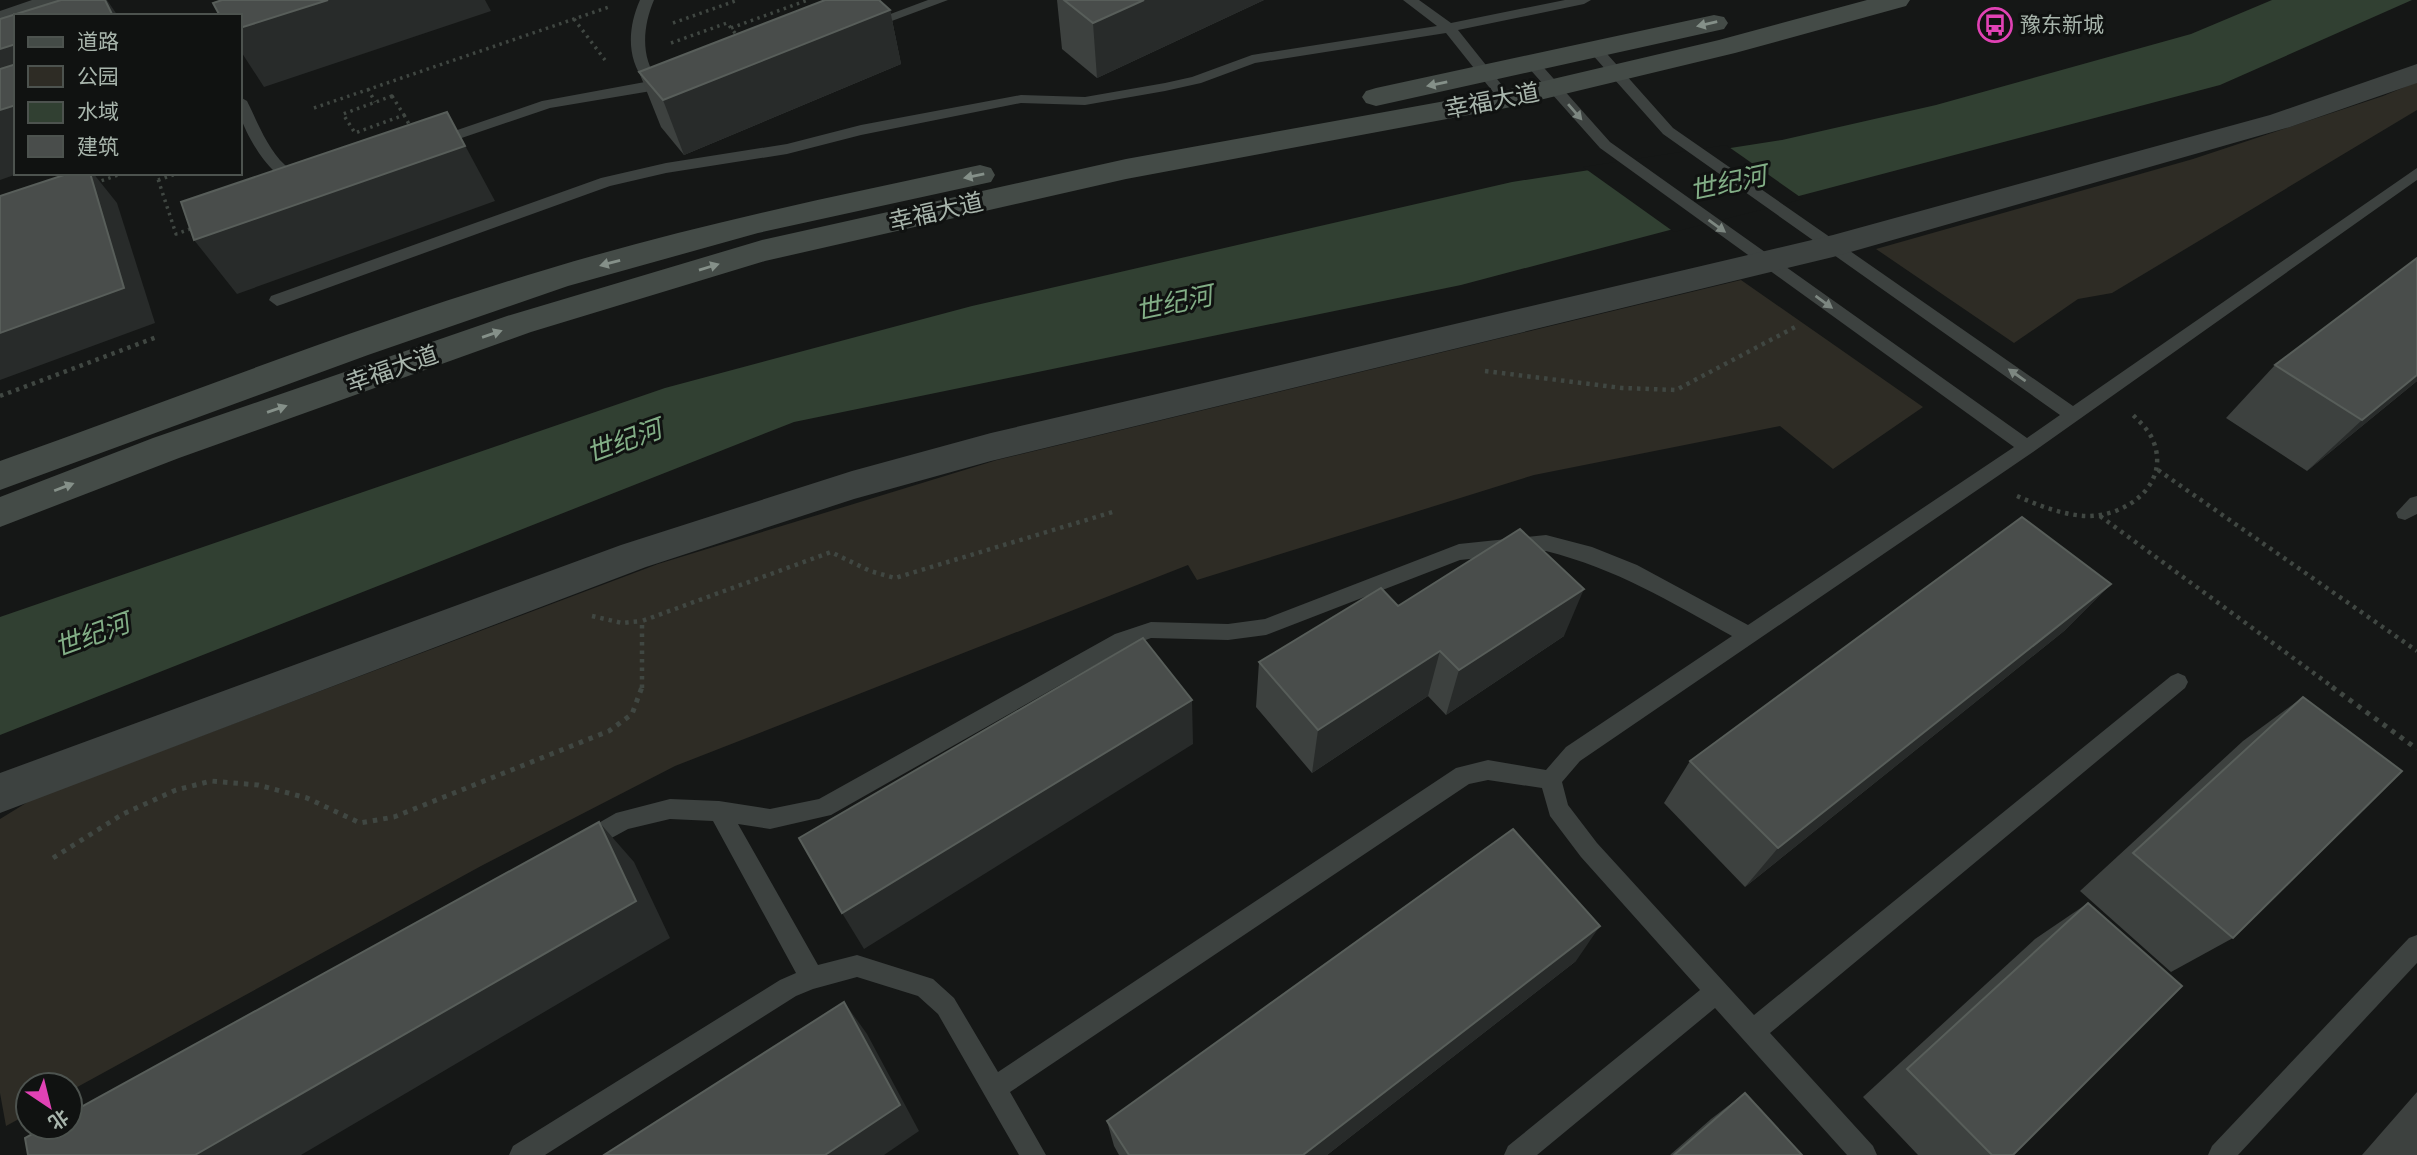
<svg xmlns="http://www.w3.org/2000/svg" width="2417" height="1155" font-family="Helvetica,'Noto Sans SC',sans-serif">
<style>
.green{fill:#2e2c25}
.water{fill:#314032}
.pier{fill:#151716}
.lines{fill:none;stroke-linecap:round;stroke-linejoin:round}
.path-far2{stroke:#404742;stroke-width:3.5;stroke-dasharray:2.5 4.5;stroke-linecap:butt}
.path-far1{stroke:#404742;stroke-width:4.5;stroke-dasharray:3.5 5;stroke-linecap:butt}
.path{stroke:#404742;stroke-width:5;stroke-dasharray:4.5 6;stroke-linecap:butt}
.service{fill:#3d4240;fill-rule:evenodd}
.minor{fill:#3d4240;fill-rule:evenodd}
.secondary{fill:#444b47;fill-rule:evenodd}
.wall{fill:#3d413f}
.shaded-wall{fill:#282b2a}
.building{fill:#494d4b;stroke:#585e5a;stroke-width:2}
.oneway{fill:#859089}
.oneway2{fill:#7d8781}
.labels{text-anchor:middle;stroke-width:6;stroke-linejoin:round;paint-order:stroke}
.far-poi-label{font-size:21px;fill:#a8b5ac;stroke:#101211;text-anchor:start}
.street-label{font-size:24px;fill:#a8b5ac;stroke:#101211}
.water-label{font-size:26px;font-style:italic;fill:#82ae86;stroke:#101211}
</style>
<rect width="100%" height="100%" fill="#151716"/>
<g class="green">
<polygon points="2417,82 2417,110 2112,293 2078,299 2014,343 1876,249 2193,159 2383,96"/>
<polygon points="1741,280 1923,407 1833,469 1780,426 1534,475 1197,580 1188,565 675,766 481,866 70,1091 70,1085 28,1085 28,1114 6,1126 0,1093 0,819 31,800 658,564 997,460"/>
</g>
<polygon class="water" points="2272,0 2412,0 2220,85 1461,285 794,422 0,735 0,617 665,388 972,306 1512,182 1782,140 1936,105 2191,34"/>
<polygon class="pier" points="1726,145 1803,199 1674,232 1583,167"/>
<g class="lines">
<g class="path-far2">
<polyline points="574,19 605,60"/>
<polyline points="673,23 738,0"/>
<polyline points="731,28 808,0"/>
<polyline points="671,43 727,23 739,38"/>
<polyline points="368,89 375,102"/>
<polygon points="392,96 404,115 355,133 343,114"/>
<polyline points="314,108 609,7"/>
<polyline points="404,115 410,126"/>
<polyline points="156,173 176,234 196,227"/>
<polyline points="158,180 179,173"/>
<polyline points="95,183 124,173"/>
</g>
<g class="path-far1">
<polyline points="1485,371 1622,388 1676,390 1799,325"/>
<polyline points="0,396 157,337"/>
<polyline points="2158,470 2417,651"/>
<path d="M2017,496C2040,506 2065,516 2090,516C2128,515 2169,484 2154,443C2150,431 2140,422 2131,413"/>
<polyline points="2100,516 2334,688"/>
<polyline points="592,616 622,623 642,621"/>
<polyline points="642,688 642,621 831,552 870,571 895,578 1116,511"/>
</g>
<g class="path">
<polyline points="2332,687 2417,749"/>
<polyline points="53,858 123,814 176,790 211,781 258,785 307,798 360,823 394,817 609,731 632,714 642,687"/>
</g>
<g class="service">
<path d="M640,0H654C643,26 640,57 658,80L675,81V87L550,108L441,145H431L429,142L431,139L542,101L645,82C626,58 628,27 640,0Z"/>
<polygon points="928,0 948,0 873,28 868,29 861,25"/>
<polygon points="1403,0 1419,0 1451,23 1565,0 1591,0 1584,4 1458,30 1513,99 1506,103 1501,102 1446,33 1255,63 1201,83 1165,91 1085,105 1021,103 861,135 787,154 666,173 610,186 283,304 277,306 269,300 271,296 601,178 666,163 787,144 861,125 1021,95 1085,97 1165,83 1192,77 1252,55 1437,26"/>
<path d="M1595,45L1600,46L1673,128L2073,406L2417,168V180L2033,452L1580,761L1562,782L1568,805L1597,843L1754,1015L2171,676L2178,673L2185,676L2188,682L2185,688L1770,1033L1873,1146L1877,1155H1847L1715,1008L1537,1155H1504L1508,1146L1700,990L1581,857L1550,816L1542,788L1488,780L1469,784L1010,1092L1046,1155H1019L938,1014L918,996L857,977L813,989L796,996L545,1155H509L513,1146L780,980L796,973L713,821L670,819L628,829L584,853L576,850L573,843L576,836L616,813L670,799L719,801L770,809L819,799L1115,634L1151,622L1228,624L1265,619L1459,544L1546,535L1592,547L1637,565L1748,625L2014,447L1600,148L1527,66V60H1537L1610,142L2027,438L2060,415L1663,134L1590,52V46ZM1546,551C1617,569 1669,601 1732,636L1566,747L1546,770L1488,760L1456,768L998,1072L954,998L933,979L857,955L818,965L738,824L770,829L831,815L1129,646L1151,638L1228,640L1266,635L1460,560Z"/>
<path d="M240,97L247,101C258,123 267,148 285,165C293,171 303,173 309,180L306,183C278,191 248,140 241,118C239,112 240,103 240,97Z"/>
<polygon points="2417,496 2417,514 2405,520 2398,518 2396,513 2410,498"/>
<polygon points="2417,935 2417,963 2238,1155 2208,1155 2212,1146 2409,938"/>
</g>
<g class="minor">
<path d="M32,0H71C61,16 33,16 16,16V24L0,28V11Z"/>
<polygon points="2417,64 2417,83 2290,127 1833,257 991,461 854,499 646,567 0,813 0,773 621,545 852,471 991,433 1833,235 2270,115"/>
</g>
<g class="secondary">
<polygon points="1867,0 1910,0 1906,6 1735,53 1506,108 1126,179 765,261 531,332 179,458 0,527 0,497 153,438 507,316 762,240 1126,159 1506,90 1719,40"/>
<polygon points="1714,15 1724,17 1728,23 1724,29 1376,106 1366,103 1362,97 1366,91 1376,88"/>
<path d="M980,165L991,168L995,175L991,182L758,233L568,286L368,355L0,490V461C182,396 363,324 548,269C690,226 835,196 980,165Z"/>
</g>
</g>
<g class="wall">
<polygon points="1057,0 1264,0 1097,78 1062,49"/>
<polygon points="890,10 901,64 684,155 661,127 639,72"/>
<polygon points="2275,365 2417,381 2307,471 2226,418"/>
<polygon points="2111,584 2064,631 1745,887 1664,803 1690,761"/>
<polygon points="1398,606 1564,636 1446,715 1428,696 1312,773 1256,707 1259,662"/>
<polygon points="2303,697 2233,938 2171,972 2080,891 2243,741"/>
<polygon points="2088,903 2013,1155 1918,1155 1863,1097 2035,939"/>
<polygon points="1576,961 1327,1155 1119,1155 1114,1146 1107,1121"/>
<polygon points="2417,1092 2417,1155 2362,1155"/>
<polygon points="1745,1093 1802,1155 1670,1155 1711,1119"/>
</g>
<g class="shaded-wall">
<polygon points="105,0 107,0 118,16 105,16"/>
<polygon points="328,0 485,0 491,11 264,87 240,50 240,28"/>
<polygon points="1144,0 1264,0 1097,78 1093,23"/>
<polygon points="890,10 901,64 684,155 663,100"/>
<polygon points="16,44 16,76 0,81 0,49"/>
<polygon points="16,105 16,173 20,173 0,180 0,110"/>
<polygon points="447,112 495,201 237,294 194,240"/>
<polygon points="90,173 93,173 117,203 155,323 0,380 0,333"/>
<polygon points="2417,375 2417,381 2307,471 2362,420"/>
<polygon points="2111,584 2064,631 1745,887 1778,848"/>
<polygon points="1584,589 1564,636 1446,715 1459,670"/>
<polygon points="1440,651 1428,696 1312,773 1318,730"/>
<polygon points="1192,700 1193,744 864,949 842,913"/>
<polygon points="599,822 634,862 670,938 301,1155 195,1155"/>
<polygon points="1600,926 1576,961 1327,1155 1303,1155"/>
<polygon points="844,1002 867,1034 919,1131 884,1155 825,1155"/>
</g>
<g class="building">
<polygon points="61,0 105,0 112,14 105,16 16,16 16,44 0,49 0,19"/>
<polygon points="222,0 328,0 240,28 240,16 220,16 213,3"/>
<polygon points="825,0 879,0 890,10 663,100 639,72"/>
<polygon points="1064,0 1144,0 1093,23"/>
<polygon points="16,64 16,105 0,110 0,69"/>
<polygon points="447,112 465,146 194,240 181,202"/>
<polygon points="70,173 90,173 124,288 0,333 0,196"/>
<polygon points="2417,258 2417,375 2362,420 2275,365"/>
<polygon points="2022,517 2111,584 1778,848 1690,761"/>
<polygon points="1520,529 1584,589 1459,670 1440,651 1318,730 1259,662 1381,588 1398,606"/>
<polygon points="1143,638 1192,700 842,913 799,838"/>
<polygon points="2303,697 2402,771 2233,938 2133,853"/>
<polygon points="599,822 636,901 195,1155 28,1155 25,1138 45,1127 70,1127 70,1113"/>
<polygon points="1513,829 1600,926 1303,1155 1129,1155 1107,1121"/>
<polygon points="2088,903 2182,986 2013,1155 1992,1155 1907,1069"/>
<polygon points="844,1002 900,1105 825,1155 604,1155"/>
<polygon points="1745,1093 1802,1155 1674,1155"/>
</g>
<defs><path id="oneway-solid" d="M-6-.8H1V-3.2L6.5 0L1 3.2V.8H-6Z" transform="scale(1.75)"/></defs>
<g class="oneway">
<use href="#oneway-solid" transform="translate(1707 24) rotate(167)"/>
<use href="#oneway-solid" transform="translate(1437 84) rotate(168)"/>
<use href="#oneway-solid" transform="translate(974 176) rotate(168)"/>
<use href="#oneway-solid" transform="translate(610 263) rotate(165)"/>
<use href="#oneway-solid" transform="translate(709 267) rotate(-17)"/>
<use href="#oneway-solid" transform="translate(492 334) rotate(-19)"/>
<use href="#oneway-solid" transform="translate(277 409) rotate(-19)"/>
<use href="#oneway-solid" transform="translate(64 487) rotate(-21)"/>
</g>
<g class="oneway2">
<use href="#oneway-solid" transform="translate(1575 112) rotate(49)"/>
<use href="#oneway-solid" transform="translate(1717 226) rotate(36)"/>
<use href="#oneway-solid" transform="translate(1824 302) rotate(36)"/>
<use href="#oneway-solid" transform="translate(2017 375) rotate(-145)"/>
</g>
<defs>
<g id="bus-ring" transform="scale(1.75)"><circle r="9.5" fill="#101211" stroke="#e142b5" stroke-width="1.5"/><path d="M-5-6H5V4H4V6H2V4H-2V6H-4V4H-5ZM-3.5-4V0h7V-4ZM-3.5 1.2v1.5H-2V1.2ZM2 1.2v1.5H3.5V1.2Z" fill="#e142b5"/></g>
</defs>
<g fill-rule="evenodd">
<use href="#bus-ring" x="1995" y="25"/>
</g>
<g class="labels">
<g class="far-poi-label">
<text x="2020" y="32">豫东新城</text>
</g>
<g class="street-label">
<text transform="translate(1492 101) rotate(-11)" y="8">幸福大道</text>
<text transform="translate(936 212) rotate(-13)" y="8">幸福大道</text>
<text transform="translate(392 369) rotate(-19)" y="8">幸福大道</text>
</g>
<g class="water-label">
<text transform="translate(1728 183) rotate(-12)" y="9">世纪河</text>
<text transform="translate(1174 303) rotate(-12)" y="9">世纪河</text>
<text transform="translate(624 441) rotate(-20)" y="9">世纪河</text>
<text transform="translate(92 635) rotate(-20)" y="9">世纪河</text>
</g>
</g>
<rect x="14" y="14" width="228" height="161" fill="#101211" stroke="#4d534f" stroke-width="2"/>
<rect x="28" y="37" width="35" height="10" fill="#444b47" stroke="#4d534f" stroke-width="2"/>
<text x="77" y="49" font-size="21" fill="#a8b5ac">道路</text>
<rect x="28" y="66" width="35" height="21" fill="#2e2c25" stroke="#4d534f" stroke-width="2"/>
<text x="77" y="84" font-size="21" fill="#a8b5ac">公园</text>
<rect x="28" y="102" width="35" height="21" fill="#314032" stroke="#4d534f" stroke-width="2"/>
<text x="77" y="119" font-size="21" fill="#a8b5ac">水域</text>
<rect x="28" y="136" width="35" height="21" fill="#494d4b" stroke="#4d534f" stroke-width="2"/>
<text x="77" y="154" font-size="21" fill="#a8b5ac">建筑</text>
<g transform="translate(49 1106) rotate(145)"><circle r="33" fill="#101211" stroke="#4d534f" stroke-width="2"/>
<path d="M0-5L12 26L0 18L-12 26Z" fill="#e142b5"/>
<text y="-10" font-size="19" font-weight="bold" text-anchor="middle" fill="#a8b5ac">北</text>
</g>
</svg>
